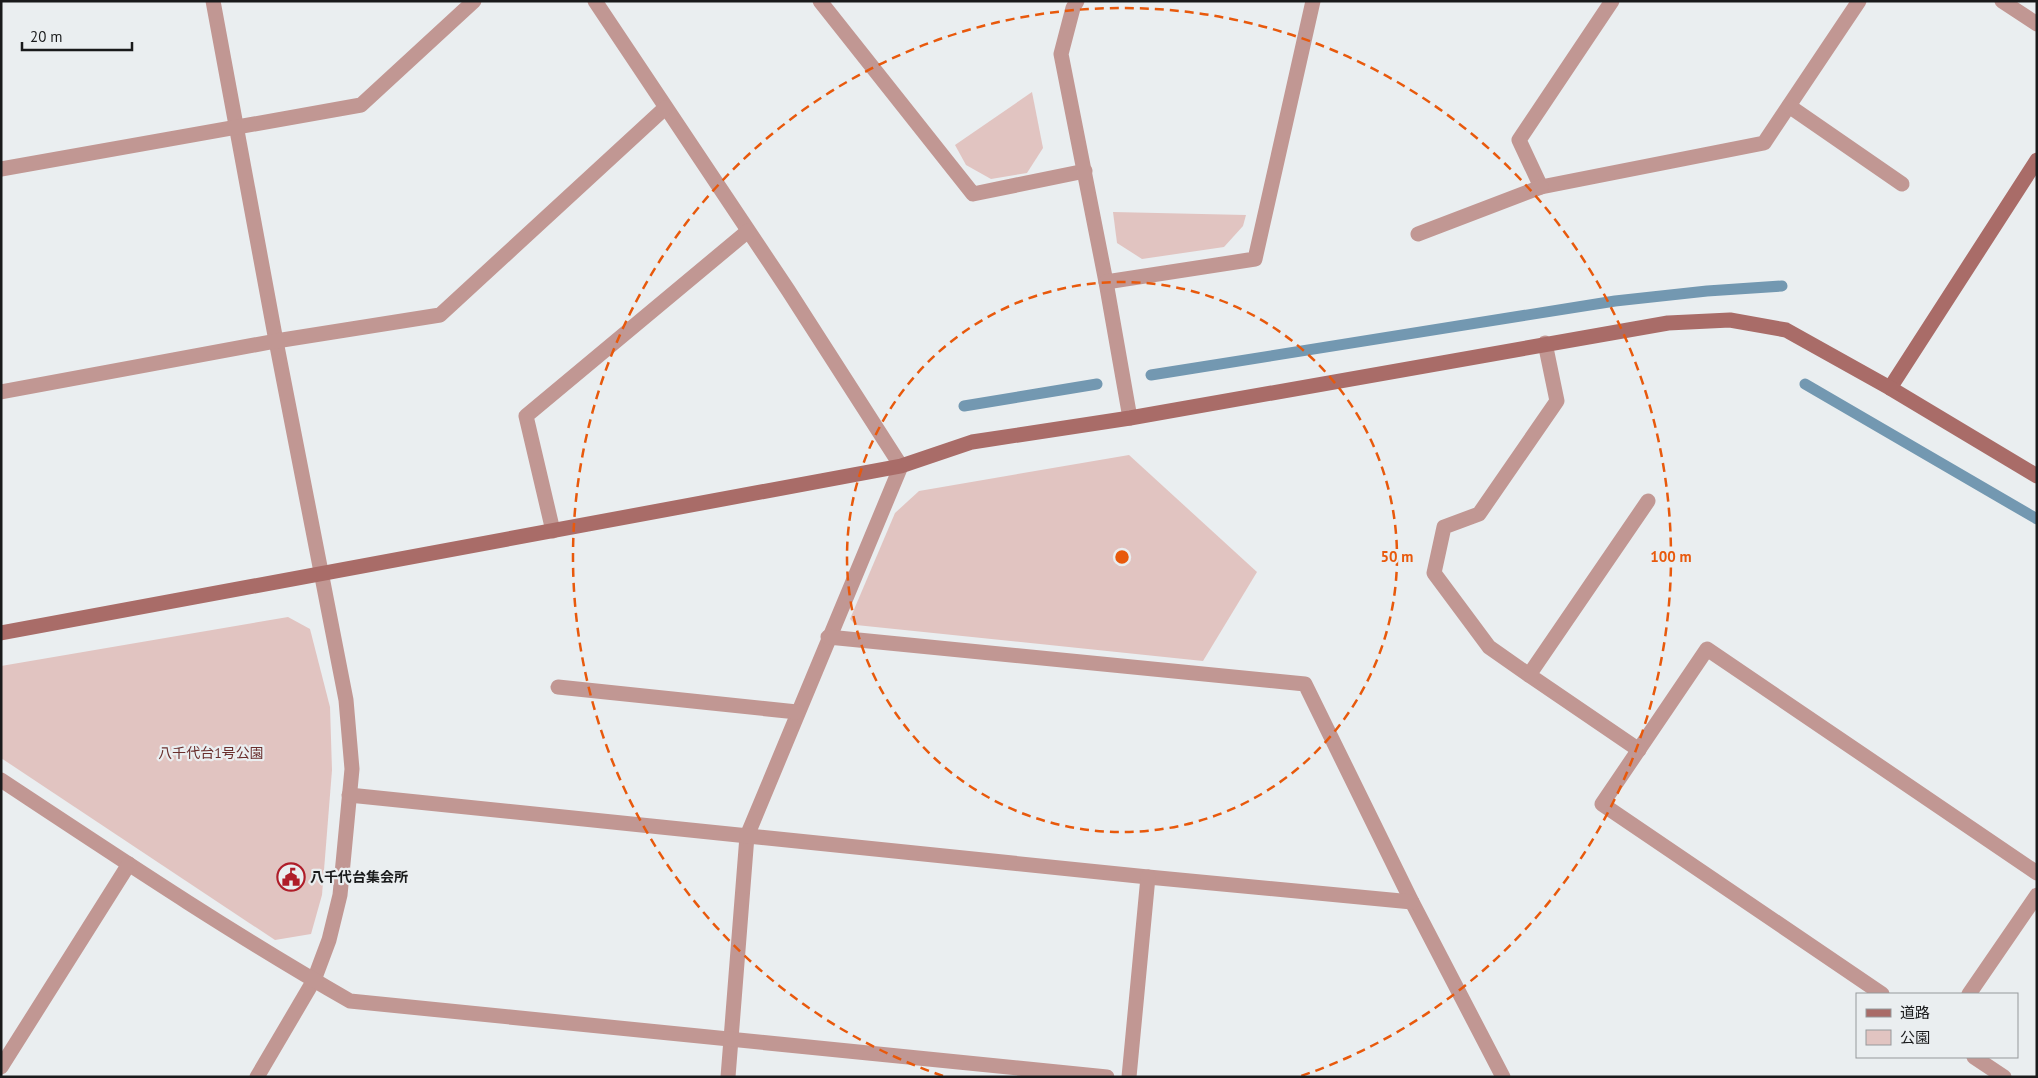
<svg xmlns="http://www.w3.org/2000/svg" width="2038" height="1078" font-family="'PT Sans','Noto Sans JP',sans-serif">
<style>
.green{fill:#e1c4c1}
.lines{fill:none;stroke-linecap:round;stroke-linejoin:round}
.stream{stroke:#7398b1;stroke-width:11}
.street{stroke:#c19793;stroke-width:15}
.secondary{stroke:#a96c68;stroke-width:15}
.ring{fill:none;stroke:#e8590c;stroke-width:2.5;stroke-dasharray:9 6}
.labels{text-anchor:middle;stroke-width:4.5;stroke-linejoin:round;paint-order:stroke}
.park-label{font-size:14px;fill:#692e2c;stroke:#eaeef0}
.poi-label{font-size:14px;font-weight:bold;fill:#191a1b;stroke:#eaeef0;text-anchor:start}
.centre{fill:#e8590c;stroke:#eaeef0;stroke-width:2.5}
.ring-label{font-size:15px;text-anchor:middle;font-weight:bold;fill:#e8590c;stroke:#eaeef0;stroke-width:4.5;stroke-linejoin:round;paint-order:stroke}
</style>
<rect width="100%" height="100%" fill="#eaeef0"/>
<g class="green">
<polygon points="1032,92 1043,148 1027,173 991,179 966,165 955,145"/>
<polygon points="1113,212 1246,215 1243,226 1224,247 1142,259 1117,243"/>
<polygon points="1129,455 1257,572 1203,661 856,625 850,619 895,513 919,491"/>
<polygon points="288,617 310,629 330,707 332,770 322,895 311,934 275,940 1,758 1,666"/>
</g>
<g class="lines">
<g class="stream">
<polyline points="1151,375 1615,301 1707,291 1782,286"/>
<polyline points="1805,384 2037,519"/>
<polyline points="964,406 1097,384"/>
</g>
<g class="street">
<polyline points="213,1 276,341 346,700 352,769 340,895 329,940 314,980 257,1077"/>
<polyline points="595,1 788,290 901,466 747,836 728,1077"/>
<polyline points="820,1 973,194 1085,171"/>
<polyline points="1077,1 1073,8 1061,54 1106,282 1130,418"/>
<polyline points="1612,1 1519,140 1541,187 1764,143 1859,1"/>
<polyline points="2002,1 2037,24"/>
<polyline points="1789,106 1902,184"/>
<polyline points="1,169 361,105 474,1"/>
<polyline points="1418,234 1541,187"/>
<polyline points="1106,282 1255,259 1313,1"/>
<polyline points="1,392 276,341 440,315 665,108"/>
<polyline points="553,531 526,416 748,231"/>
<polyline points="828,637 1305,684 1412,902 1503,1077"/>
<polyline points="1529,675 1489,647 1434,573 1444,527 1479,514 1557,401 1545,343"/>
<polyline points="558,687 797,712"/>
<polyline points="1639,750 1529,675 1648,501"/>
<path d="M1,780C116,856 231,933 350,1001L1107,1077"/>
<polyline points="349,795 1148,877 1412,902"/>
<polyline points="1882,994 1602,804 1707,649 2037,873"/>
<polyline points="1969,994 2037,895"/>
<polyline points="1974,1057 2004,1077"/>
<polyline points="1,1067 129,864"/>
<polyline points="1129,1077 1148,877"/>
</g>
<g class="secondary">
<polyline points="1890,388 2037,160"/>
<polyline points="1,633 901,466 972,442 1130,418 1668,323 1730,320 1786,330 1890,388 2037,476"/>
</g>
</g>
<g class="ring">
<circle cx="1122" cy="557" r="275"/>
<path d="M943 1076A549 549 0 1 1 1301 1076"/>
</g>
<defs>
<g id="civic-ring" transform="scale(1.4375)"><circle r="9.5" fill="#eaeef0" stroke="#af1d29" stroke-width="1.5"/><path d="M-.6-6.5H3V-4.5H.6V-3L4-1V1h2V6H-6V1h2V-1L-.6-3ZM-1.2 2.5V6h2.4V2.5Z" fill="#af1d29"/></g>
</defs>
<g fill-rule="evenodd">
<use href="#civic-ring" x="291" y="877"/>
</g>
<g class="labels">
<g class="park-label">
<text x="211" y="758">八千代台1号公園</text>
</g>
<g class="poi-label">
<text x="310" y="882">八千代台集会所</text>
</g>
</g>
<circle cx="1122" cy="557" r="8" class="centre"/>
<g class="ring-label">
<text x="1397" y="562">50 m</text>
<text x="1671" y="562">100 m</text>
</g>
<rect width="2038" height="1078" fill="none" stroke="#191a1b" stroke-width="5"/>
<rect x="1856" y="993" width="162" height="65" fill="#eaeef0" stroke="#96999b"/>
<rect x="1866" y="1009" width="25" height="8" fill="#a96c68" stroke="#96999b"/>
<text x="1900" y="1018" font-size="15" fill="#191a1b">道路</text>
<rect x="1866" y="1030" width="25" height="15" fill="#e1c4c1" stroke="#96999b"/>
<text x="1900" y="1043" font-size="15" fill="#191a1b">公園</text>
<path d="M22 42v8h110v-8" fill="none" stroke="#191a1b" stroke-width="2.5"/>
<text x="30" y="42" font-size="15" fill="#191a1b" stroke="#eaeef0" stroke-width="4" paint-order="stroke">20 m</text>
</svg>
